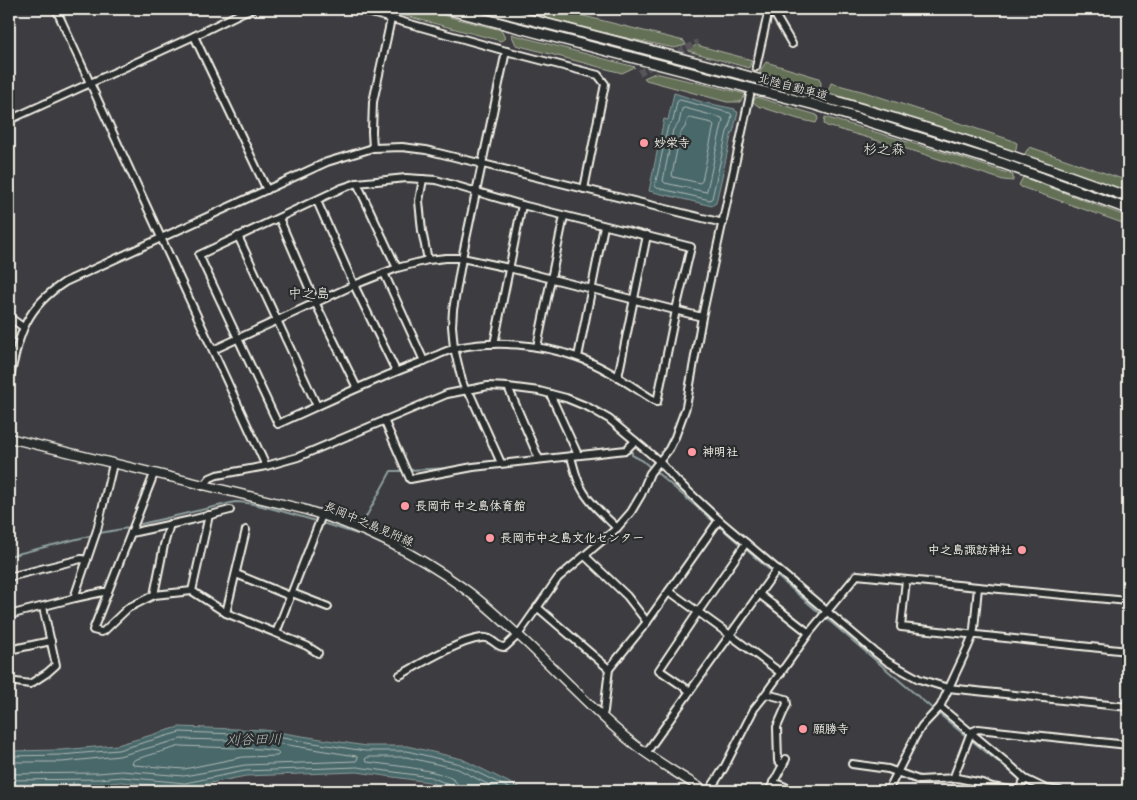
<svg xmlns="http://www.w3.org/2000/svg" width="1137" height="800" font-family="Pangolin,'Klee One',sans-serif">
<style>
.green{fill:#646f56;stroke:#acb09f}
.water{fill:#49676a;stroke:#8d9e9c}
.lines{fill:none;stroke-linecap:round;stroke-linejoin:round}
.shore{stroke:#b0bab6;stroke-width:1}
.stream{stroke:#8d9e9c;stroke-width:2}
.minor-tunnel{stroke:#58575a;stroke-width:6;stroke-dasharray:6 3;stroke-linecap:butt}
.minor-casing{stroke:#f4f1e8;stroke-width:10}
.major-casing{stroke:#f4f1e8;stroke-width:11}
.highway-casing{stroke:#f4f1e8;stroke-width:12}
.minor{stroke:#2a2d2e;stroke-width:6}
.major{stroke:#2a2d2e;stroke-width:8}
.highway{stroke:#2a2d2e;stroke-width:9}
.poi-dot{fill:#ff9aa2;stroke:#2a2d2e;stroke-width:2}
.labels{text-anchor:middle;stroke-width:4.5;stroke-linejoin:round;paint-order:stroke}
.street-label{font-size:12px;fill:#f4f1e8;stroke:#2a2d2e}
.poi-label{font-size:12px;font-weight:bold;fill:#f4f1e8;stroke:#2a2d2e;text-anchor:start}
.neighbourhood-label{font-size:14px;fill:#f4f1e8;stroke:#2a2d2e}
.water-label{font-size:14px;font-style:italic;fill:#b0bab6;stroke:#2a2d2e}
</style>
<rect width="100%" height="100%" fill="#3d3c41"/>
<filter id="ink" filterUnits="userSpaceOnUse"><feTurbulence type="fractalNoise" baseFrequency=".02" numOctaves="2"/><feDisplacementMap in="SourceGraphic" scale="10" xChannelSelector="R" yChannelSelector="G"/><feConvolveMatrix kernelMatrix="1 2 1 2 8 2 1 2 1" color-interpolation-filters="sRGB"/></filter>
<g filter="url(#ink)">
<g class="green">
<polygon points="379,9 418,9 501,30 505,38 501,41"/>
<polygon points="505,9 556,9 684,41 686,45 674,48 603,33"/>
<polygon points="511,34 635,67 622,73 516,45"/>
<polygon points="696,45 752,60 749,68 688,51"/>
<polygon points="766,62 819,78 821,83 820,92 760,75 760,71"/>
<polygon points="655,73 746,94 740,102 727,102 646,80 644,78"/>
<polygon points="831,83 865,92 1011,140 1017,143 1016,149 1013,152 827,94"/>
<polygon points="756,97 817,115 818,119 816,123 798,119 758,106 753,102"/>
<polygon points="825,117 965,159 1013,175 1013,181 1003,180 917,152 827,126 824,124"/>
<polygon points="1030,147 1128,181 1128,193 1024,155 1027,150"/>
<polygon points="1023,177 1128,217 1128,225 1021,187 1019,185"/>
</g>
<g class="water">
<polygon points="674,93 702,102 735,109 735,111 738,112 733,132 732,132 716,203 712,206 649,191 664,119 668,120"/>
<polygon points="179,727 264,730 366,746 407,746 462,759 526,791 453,791 429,782 357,772 246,776 185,788 121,782 99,784 9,785 9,751 61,750 117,745"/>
</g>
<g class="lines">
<g class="shore">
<polygon points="680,100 730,113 732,115 729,128 727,132 712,198 710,200 657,188 655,186 668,126 673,121 677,102"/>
<polygon points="685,108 722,118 723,120 707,190 706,192 665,183 663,181 673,130 679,123 682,109"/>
<polygon points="690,118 712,123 714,125 702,181 700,183 673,177 672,175 680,134 685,127 688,119"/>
<polygon points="181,746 262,749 277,751 279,754 277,756 243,757 184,769 134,765 132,763 134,760"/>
<polyline points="9,756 61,755 118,750 180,732 263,735 365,751 407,751 460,764 515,791"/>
<polyline points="9,762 62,762 119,756 181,739 263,741 356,756 358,758 356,761 245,765 184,776 122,771 98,773 9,774"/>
<polyline points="9,780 99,779 122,777 185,783 245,771 357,767 431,777 450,785 452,788 453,791"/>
<path d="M459,791C459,787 458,784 455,781C442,769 386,765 367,762L366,761L365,759L368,757H406L458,769L501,791"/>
</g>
<g class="stream">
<polyline points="625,453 632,452 632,455 643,461 651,468"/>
<polyline points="408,470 451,468"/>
<polyline points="655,471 822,615"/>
<path d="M141,524L235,502C251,502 266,507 281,511C307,518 332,526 357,534L358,533"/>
<polyline points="360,528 391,471 404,471"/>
<polyline points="100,533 128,528"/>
<polyline points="9,556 93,535"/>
<polyline points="826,618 934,710"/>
<polyline points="938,713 967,737"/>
<polyline points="971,740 1022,781"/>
<polyline points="73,783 76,791"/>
<polyline points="1026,783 1036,790 1041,791"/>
</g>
<g class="minor-tunnel">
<polyline points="639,73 698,42"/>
<polyline points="751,92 756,67"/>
</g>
<g class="minor-casing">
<g id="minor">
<polyline points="56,9 266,466"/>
<polyline points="357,9 506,51 598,75 605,84 584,189"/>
<polyline points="768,10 774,13 792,44"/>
<polyline points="194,36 267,190"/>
<polyline points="756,67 769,9"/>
<polyline points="9,120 194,36 243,12 252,9"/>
<polyline points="373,148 372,132 373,102 391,19"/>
<path d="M406,178L436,180L522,205L691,247L676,310L657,402C631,386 606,367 577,357C539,344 496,340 457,348C445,350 433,358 421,362C372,380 325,403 278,424L199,255L342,188L357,183Z"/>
<polyline points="423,179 419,201 422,231 428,260"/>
<polyline points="357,183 397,268"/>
<polyline points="317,201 354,285 396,371"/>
<polyline points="279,218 316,304 357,388"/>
<polyline points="238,236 317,406"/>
<polyline points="384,273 424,361"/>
<polyline points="9,317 23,327"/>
<polyline points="494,344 522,205"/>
<polyline points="537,347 564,216"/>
<polyline points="213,350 354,285 397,268 428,260 446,258 462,258 509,268 702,317"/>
<polyline points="578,357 604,226"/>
<polyline points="618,377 647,235"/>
<path d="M9,382C19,337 23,309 65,282L327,162L373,148L402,147L426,150L723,223"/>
<polyline points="508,387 539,459"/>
<polyline points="550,394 578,455"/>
<polyline points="384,420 410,479 473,467 626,450 635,441"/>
<path d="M571,457C574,467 576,478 581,487C589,503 604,515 617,528"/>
<polyline points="501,463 471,396 465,389 462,381 454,348 452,326 453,310 462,258 506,51"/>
<polyline points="154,474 93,630 101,632 104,631 128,608 154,595 164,545 170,524"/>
<polyline points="203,486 210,478 217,475 266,466 298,457 447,394 488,386 508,387 539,391 566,398 588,407 609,419 659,461 677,481 719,520 875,652 888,662 919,679 948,688 1128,707"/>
<polyline points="246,530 226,613 276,633 322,515"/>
<polyline points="131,533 191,520 230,510"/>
<polyline points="585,556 627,596 647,622"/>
<polyline points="236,574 290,596"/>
<polyline points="9,577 81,559 87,560"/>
<polyline points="906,580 901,627 1128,651"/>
<polyline points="192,591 209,515"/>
<polyline points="669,591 730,635 781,673"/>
<polyline points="292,593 328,607"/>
<polyline points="759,594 809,633"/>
<polyline points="154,595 192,591 226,613"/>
<polyline points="75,598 75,595 97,530 113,464"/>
<polyline points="537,607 609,669"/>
<polyline points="9,615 75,598 103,592 108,592"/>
<polyline points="276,633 307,646 318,653"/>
<polyline points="9,650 51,641"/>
<path d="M400,675C422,663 458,641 481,638C493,636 496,648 505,647L518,635L558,578L617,528L631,512L641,495L650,473L669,449L675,437L686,407L702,317L750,95"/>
<polyline points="9,681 30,684 47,673 56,665 43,607"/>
<polyline points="690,691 659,670 698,612 746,543"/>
<polyline points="766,694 786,699 787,704 777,727 778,761 783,764"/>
<polyline points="940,707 1012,767 1025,779 1046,789 1060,791"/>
<polyline points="602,717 604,711 609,669 647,622 719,520"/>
<polyline points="646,753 777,569"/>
<polyline points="852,764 888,769 919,780 957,778 982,783 992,787 1016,791"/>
<polyline points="953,779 971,732 978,729 1128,745"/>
<polyline points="773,782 795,791"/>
<polyline points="709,791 724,768 754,709 762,699 809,633 857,575 978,587"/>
<polyline points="769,791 786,759"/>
<polyline points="888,791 915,737 922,726 940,707 967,649 973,635 974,629 978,587 1128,601"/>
<polyline points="1018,791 1025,779"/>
</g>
</g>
<g class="major-casing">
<path id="major" d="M9,438L303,509C360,526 414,552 462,587C482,601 499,617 517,634C557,670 593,712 635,745C657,762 682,776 705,791"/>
</g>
<g class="highway-casing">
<g id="highway">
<polyline points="446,9 815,105 1001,163 1128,209"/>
<path d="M489,9C631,45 773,81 913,124C986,146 1057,171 1128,197"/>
</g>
</g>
<use href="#minor" class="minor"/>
<use href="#major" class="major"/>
<use href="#highway" class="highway"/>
</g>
</g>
<g class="poi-dot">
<circle cx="644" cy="143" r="5"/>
<circle cx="692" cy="452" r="5"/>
<circle cx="405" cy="506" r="5"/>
<circle cx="490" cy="538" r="5"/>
<circle cx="1022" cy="550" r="5"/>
<circle cx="803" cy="729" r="5"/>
</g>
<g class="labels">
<g class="street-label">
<text transform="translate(793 87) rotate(15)" y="4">北陸自動車道</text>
<text transform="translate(369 524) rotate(23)" y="4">長岡中之島見附線</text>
</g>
<g class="poi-label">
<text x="654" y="147">妙栄寺</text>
<text x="702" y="456">神明社</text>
<text x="415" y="510">長岡市 中之島体育館</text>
<text x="500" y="542">長岡市中之島文化センター</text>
<text x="1012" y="554" text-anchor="end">中之島諏訪神社</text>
<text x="813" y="733">願勝寺</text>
</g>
<g class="neighbourhood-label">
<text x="884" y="154">杉之森</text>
<text x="309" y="298">中之島</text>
</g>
<g class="water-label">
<text transform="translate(254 739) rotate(-1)" y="5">刈谷田川</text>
</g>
</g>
<rect width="1137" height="800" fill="none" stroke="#2a2d2e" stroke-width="30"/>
<rect x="15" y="15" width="1107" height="770" fill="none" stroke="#f4f1e8" stroke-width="2" filter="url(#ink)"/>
</svg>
